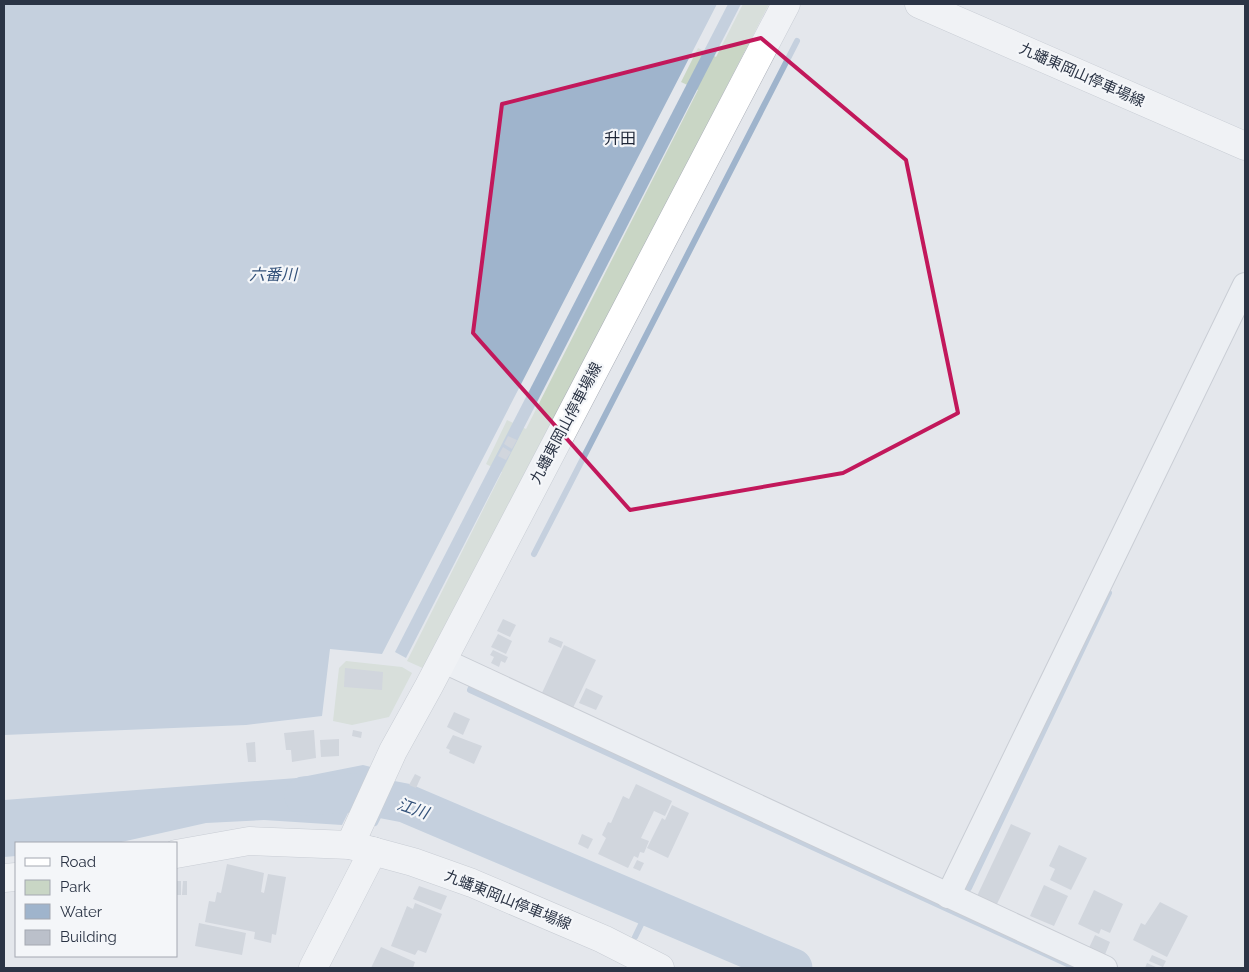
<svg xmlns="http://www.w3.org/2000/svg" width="1249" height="972" font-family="Raleway,'Noto Sans JP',sans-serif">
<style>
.green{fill:#c9d6c5}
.water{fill:#9fb4cc}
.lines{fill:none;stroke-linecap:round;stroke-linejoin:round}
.stream{stroke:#9fb4cc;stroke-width:6}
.river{stroke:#9fb4cc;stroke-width:39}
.building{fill:#bbc0ca}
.street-casing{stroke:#a9aeb7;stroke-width:26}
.secondary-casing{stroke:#a9aeb7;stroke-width:29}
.street{stroke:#f7f8fa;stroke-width:24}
.secondary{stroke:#fff;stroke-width:28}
.marked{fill:none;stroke:#c2185b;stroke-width:4;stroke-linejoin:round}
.labels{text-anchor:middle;stroke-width:4.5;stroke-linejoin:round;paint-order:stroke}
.street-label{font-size:15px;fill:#2b3445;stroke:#f4f6f9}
.neighbourhood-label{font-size:16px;fill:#1d2536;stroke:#f4f6f9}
.water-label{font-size:16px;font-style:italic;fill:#34527a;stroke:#f4f6f9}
</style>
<rect width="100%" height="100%" fill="#e4e7ec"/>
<g class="green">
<polygon points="743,4 769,4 427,670 407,661 502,472 486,464 507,420 526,429 698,90 681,82 698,48 716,57"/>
<polygon points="346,661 402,667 412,673 389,717 352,725 333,721 339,668"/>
</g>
<g class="water">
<polygon points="4,4 717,4 382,654 330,649 322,716 246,725 4,735"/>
<polygon points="728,4 741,4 406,658 395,652"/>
<polygon points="363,765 371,767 342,825 264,820 206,823 117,843 16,843 16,856 4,857 4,800 297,778"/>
</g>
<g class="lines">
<g class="stream">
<polyline points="534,554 797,41"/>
<polyline points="474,681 470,690 1076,968"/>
<polyline points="375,823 387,799"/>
<polyline points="969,888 1109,593"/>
<polyline points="635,937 649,908"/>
</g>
<polyline class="river" points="304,796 353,793 405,803 793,968"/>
</g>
<g class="building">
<polygon points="508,436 517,440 512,449 504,444"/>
<polygon points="503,447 511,452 506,460 498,456"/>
<polygon points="503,619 516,625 510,637 497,631"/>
<polygon points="498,634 512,641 506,654 491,647"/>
<polygon points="550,637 563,642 561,648 548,642"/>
<polygon points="564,645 596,660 572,710 541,695"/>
<polygon points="493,650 508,657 505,663 501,661 499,667 491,663 494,657 490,655"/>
<polygon points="345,668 383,672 382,690 344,687"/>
<polygon points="586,688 603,696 596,710 579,703"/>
<polygon points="454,712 470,719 463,735 447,727"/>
<polygon points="314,730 316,758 292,762 291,750 286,750 284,733"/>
<polygon points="353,730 362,732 361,738 352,736"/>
<polygon points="453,735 482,746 474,764 449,753 450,750 446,748"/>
<polygon points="339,739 339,756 321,757 320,740"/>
<polygon points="255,742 256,762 248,762 246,743"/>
<polygon points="415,774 421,777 416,788 409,785"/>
<polygon points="636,784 672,801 665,816 654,811 641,838 649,841 644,853 640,852 638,858 634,856 628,868 598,854 606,838 602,835 608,822 611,823 623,796 629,799"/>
<polygon points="672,805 689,813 668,858 647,848 662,818 665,820"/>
<polygon points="1011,824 1031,833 996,906 977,896"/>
<polygon points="582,834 593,839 588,849 578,844"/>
<polygon points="1059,845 1087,858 1071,890 1050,880 1055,869 1049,866"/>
<polygon points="637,860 644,863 640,871 633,868"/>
<polygon points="227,864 264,873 261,892 264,893 268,874 286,877 276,935 272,934 271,943 254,939 255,932 205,922 209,901 215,902 217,892 221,893"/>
<rect x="176" y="881" width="5" height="14"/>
<polygon points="183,881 187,881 187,895 182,895"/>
<polygon points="1044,885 1068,896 1054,926 1030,916"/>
<polygon points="419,886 447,896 441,910 413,899"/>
<polygon points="1094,890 1123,904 1110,933 1101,929 1099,934 1078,924"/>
<polygon points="1160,902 1188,916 1167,957 1133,940 1141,923 1145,925"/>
<polygon points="415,903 442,914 426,953 418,950 415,955 391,946 407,906 413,909"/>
<polygon points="199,923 246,933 242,955 195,946"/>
<polygon points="1095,935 1110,942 1104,957 1088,950"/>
<polygon points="381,947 415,962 413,968 371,968"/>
<polygon points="1152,955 1166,961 1163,967 1149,961"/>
<polygon points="1147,963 1158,968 1145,968"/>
</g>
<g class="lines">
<g class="street-casing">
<g id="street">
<polyline points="442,660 1105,968"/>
<polyline points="948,896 1245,285"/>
</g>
</g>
<g class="secondary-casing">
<g id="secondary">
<polyline points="919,4 1245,146"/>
<polyline points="350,845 393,751 429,686 786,4"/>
<polyline points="176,854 249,841 350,845 413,862 472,883 603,939 660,968"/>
<polyline points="4,878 16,877"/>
<polyline points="313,968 373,851"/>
</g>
</g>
<use href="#street" class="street"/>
<use href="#secondary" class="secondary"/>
</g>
<path d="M0 0H1249V972H0ZM761,38L906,160L958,413L843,473L630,510L473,333L502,104Z" fill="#e4e7ec" fill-opacity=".55" fill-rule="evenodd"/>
<path class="marked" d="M761,38L906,160L958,413L843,473L630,510L473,333L502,104Z"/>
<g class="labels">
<g class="street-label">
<text transform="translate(1082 75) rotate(24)" y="5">九蟠東岡山停車場線</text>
<text transform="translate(566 423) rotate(-62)" y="5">九蟠東岡山停車場線</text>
<text transform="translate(508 900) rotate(22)" y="5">九蟠東岡山停車場線</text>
</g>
<g class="neighbourhood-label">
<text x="620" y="144">升田</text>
</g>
<g class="water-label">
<text x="273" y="280">六番川</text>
<text transform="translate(413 808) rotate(19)" y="6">江川</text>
</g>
</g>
<rect width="1249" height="972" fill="none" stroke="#2b3445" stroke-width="10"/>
<rect x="15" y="842" width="162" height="115" fill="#f4f6f9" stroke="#a4a8b1"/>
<rect x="25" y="858" width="25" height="8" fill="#ffffff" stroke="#a4a8b1"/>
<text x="60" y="867" font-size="15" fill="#2b3445">Road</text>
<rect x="25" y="880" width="25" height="15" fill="#c9d6c5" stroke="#a4a8b1"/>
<text x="60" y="892" font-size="15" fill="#2b3445">Park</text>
<rect x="25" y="904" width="25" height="15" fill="#9fb4cc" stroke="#a4a8b1"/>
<text x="60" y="917" font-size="15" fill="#2b3445">Water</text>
<rect x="25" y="930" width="25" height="15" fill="#bbc0ca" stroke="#a4a8b1"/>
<text x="60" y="942" font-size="15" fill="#2b3445">Building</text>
</svg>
